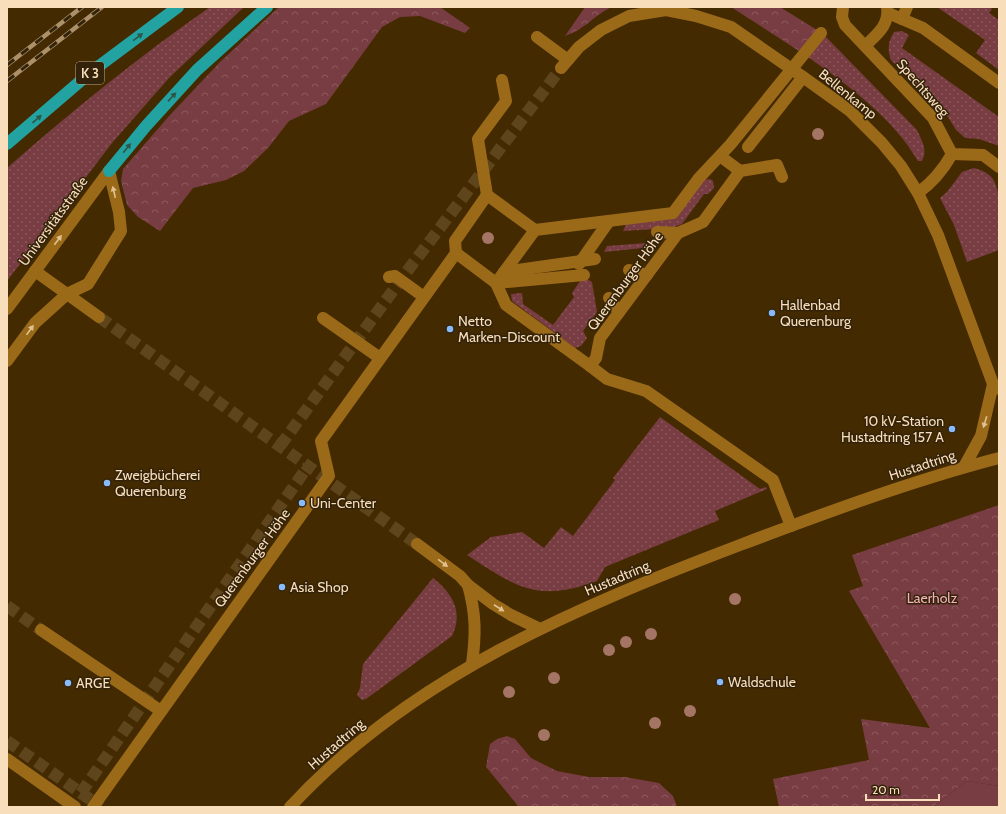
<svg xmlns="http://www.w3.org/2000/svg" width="1006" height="814" font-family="Cabin,sans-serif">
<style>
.grass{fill:url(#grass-dots)}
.forest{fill:url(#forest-crowns)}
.pitch{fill:#783c43}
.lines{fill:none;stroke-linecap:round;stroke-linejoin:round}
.minor-tunnel{stroke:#5f451c;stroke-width:12;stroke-dasharray:12 6;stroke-linecap:butt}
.minor{stroke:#9a6a19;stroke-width:12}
.highway{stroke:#22a3a2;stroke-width:12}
.rail-casing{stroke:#ab906a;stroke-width:4.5}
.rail{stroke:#33230b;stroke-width:3;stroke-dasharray:9;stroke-linecap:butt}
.tree{fill:#a47565}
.oneway{fill:#2c5647}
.oneway2{fill:#e1c192}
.poi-dot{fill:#87bbfb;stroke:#33230b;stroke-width:1.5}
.labels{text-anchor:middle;stroke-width:3;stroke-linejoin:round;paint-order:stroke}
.shield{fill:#33230b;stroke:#bea686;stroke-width:1}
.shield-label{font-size:13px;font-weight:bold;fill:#f9debb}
.street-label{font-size:14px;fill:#f9debb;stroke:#33230b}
.poi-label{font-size:14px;fill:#f9debb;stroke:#33230b;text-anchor:start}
.park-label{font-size:14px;fill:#f3b2b7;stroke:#33230b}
</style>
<defs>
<pattern id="grass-dots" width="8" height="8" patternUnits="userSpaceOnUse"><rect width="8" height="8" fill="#783c43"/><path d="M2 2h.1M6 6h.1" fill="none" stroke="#8c585c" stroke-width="1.8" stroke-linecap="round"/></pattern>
<pattern id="forest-crowns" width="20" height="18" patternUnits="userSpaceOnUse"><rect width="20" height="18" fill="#783c43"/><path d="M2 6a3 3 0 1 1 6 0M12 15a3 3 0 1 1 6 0" fill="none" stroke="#8c585c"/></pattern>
</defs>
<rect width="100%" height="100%" fill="#442a00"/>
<g class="grass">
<path d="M210,7H244L169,78L112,143L7,281V168C72,111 138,57 210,7Z"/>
<polygon points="937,7 989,7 992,9 989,13 999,20 999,70 976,53 985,40"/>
<path d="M902,31L909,35L902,48L999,117V146L979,139L965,138L956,130L948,117L891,60C887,49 888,42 894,32Z"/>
<path d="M825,36L917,130C922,141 928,150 922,161H918C892,117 849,86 808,57Z"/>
<path d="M974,168C981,170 989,173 993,179C1004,199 999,229 999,250L967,262L954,225L940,198L947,192L962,172Z"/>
<polygon points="710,179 713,181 714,188 708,194 704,194 682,224 672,228 623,231 627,223 676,216 703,180"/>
<polygon points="646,243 643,248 604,252 607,246"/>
<polygon points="587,279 592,282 597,312 583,331 587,338 581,346 575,348 512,301 511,294 522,293 523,304 553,325 574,297 572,293 580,281"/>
<path d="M660,417L760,489L766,487L767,489L715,511L719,520L605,567L597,581C537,603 516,587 467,555L491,537L522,532L544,548L561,527L573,536L615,480L613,478Z"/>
<path d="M433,578C452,593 464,612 452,636L366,699L362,700L357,695L360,688L363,664Z"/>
</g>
<g class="forest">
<polygon points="279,7 440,7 470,28 465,33 420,16 400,17 382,27 326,104 289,121 268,148 244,171 226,180 193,188 160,231 138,217 127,205 121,181 123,169 170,115 220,62"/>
<path d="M585,7H612C594,15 586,29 565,36Z"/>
<polygon points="731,7 780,7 817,30 799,51"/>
<polygon points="999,505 999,786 967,781 933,807 779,807 773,779 869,760 861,719 930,728 849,591 863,586 852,555"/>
<polygon points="507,736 515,739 531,758 557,771 589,777 625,777 659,783 673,796 677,807 519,807 486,767 490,744 497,739"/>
</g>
<polygon class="pitch" points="967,781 999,786 999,807 933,807"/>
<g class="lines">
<g class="minor-tunnel">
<polyline points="99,317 417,544"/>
<polyline points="280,446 405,274 561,68"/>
<polyline points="7,606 41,630"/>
<polyline points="7,741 101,807"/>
<polyline points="81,793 308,466"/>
</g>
<g class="minor">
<polyline points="843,7 842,17 845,25 933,118 952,154 983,155 999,167"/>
<polyline points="888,13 923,28 999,83"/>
<polyline points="902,19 907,7"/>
<polyline points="537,37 568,60"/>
<path d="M865,46C876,35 890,25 887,7"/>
<polyline points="561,68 579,47 601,30 629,16 666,10 696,16 731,27 803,77 849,110 882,143 901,166 918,193 938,235 993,384 999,389"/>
<polyline points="502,80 506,101 478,139 487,195 535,230"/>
<polyline points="748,147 803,77"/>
<polyline points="720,156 740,171"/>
<path d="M918,193C933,182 943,170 952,154"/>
<polyline points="657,232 678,233"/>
<polyline points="456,253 455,241 487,195"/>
<polyline points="579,264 609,221"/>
<polyline points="629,270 647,275"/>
<polyline points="35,271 99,317"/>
<polyline points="504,272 595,259"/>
<polyline points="389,277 395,276 424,297"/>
<polyline points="496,283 535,230 673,213 699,178 730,145 821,33"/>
<polyline points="496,283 584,275"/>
<polyline points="609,298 619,312"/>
<polyline points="7,309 109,171"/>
<polyline points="323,318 380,358"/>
<polyline points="7,361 35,323 67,294 88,284 121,231 119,212 109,171"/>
<polyline points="590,366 596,358 600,338 678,233 703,222 740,171 777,165 782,177"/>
<polyline points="964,467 981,436 993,384"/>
<polyline points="417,544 460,576 468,585 493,604 511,615 540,629"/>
<path d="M468,585C476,614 476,634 472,664"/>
<polyline points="41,630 161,711"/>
<polyline points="7,759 75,807"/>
<polyline points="93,807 329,476 321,441 456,253 496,283 506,305 590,366 607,379 646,391 773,480 791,526"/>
<path d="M290,807C411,676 577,607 740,545C825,513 911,481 999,458"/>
</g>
<g class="highway">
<polyline points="7,144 91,72 178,7"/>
<polyline points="109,171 146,126 197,70 267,7"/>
</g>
<g class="rail-casing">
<g id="rail">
<polyline points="7,65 82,7"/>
<polyline points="7,81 102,7"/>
</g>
</g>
<use href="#rail" class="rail"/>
</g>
<g class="tree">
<circle cx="818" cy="134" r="6"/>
<circle cx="488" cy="238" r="6"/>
<circle cx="735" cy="599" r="6"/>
<circle cx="651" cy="634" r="6"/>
<circle cx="626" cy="642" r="6"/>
<circle cx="609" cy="650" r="6"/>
<circle cx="554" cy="678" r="6"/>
<circle cx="509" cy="692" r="6"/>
<circle cx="690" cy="711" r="6"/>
<circle cx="655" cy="723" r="6"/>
<circle cx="544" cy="735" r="6"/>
</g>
<defs><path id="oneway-solid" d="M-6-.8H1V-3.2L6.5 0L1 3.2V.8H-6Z"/></defs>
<g class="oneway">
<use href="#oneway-solid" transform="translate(138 37) rotate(-37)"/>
<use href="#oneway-solid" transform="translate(172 97) rotate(-47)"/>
<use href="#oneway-solid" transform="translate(37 119) rotate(-41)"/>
<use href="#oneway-solid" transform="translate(127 148) rotate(-51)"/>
</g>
<g class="oneway2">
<use href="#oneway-solid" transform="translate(114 192) rotate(-103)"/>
<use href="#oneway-solid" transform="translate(58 240) rotate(-53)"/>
<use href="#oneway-solid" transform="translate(30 330) rotate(-54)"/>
<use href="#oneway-solid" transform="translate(985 422) rotate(107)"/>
<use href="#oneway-solid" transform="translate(443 563) rotate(37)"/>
<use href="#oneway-solid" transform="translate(499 608) rotate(33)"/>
</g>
<g class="poi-dot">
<circle cx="772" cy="313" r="4"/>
<circle cx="450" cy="329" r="4"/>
<circle cx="952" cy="429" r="4"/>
<circle cx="107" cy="483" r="4"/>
<circle cx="302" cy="503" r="4"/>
<circle cx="282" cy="587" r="4"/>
<circle cx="720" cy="682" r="4"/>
<circle cx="68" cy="683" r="4"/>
</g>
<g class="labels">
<rect class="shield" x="76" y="62" width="28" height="22" rx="3"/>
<g class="shield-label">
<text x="90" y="78">K 3</text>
</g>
<g class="street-label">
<text transform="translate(923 88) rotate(49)" y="5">Spechtsweg</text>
<text transform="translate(848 94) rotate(39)" y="5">Bellenkamp</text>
<text transform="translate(53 221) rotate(-54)" y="5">Universitätsstraße</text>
<text transform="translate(625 281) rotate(-54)" y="5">Querenburger Höhe</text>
<text transform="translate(922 465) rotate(-18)" y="5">Hustadtring</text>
<text transform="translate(252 558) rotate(-54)" y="5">Querenburger Höhe</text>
<text transform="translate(617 578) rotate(-23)" y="5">Hustadtring</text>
<text transform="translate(336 744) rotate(-41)" y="5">Hustadtring</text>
</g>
<g class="poi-label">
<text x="780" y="310">Hallenbad<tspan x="780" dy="16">Querenburg</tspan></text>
<text x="458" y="326">Netto<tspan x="458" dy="16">Marken-Discount</tspan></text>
<text x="944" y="426" text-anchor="end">10 kV-Station<tspan x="944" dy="16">Hustadtring 157 A</tspan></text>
<text x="115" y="480">Zweigbücherei<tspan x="115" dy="16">Querenburg</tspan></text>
<text x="310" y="508">Uni-Center</text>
<text x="290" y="592">Asia Shop</text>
<text x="728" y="687">Waldschule</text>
<text x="76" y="688">ARGE</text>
</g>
<g class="park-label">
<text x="932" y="603">Laerholz</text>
</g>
</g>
<rect width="1006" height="814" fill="none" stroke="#f9debb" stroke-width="16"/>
<path d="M866 794v6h73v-6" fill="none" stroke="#f9debb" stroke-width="2"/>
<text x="872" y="794" font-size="12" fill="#f9debb" stroke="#33230b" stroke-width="3" paint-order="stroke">20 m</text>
</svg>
